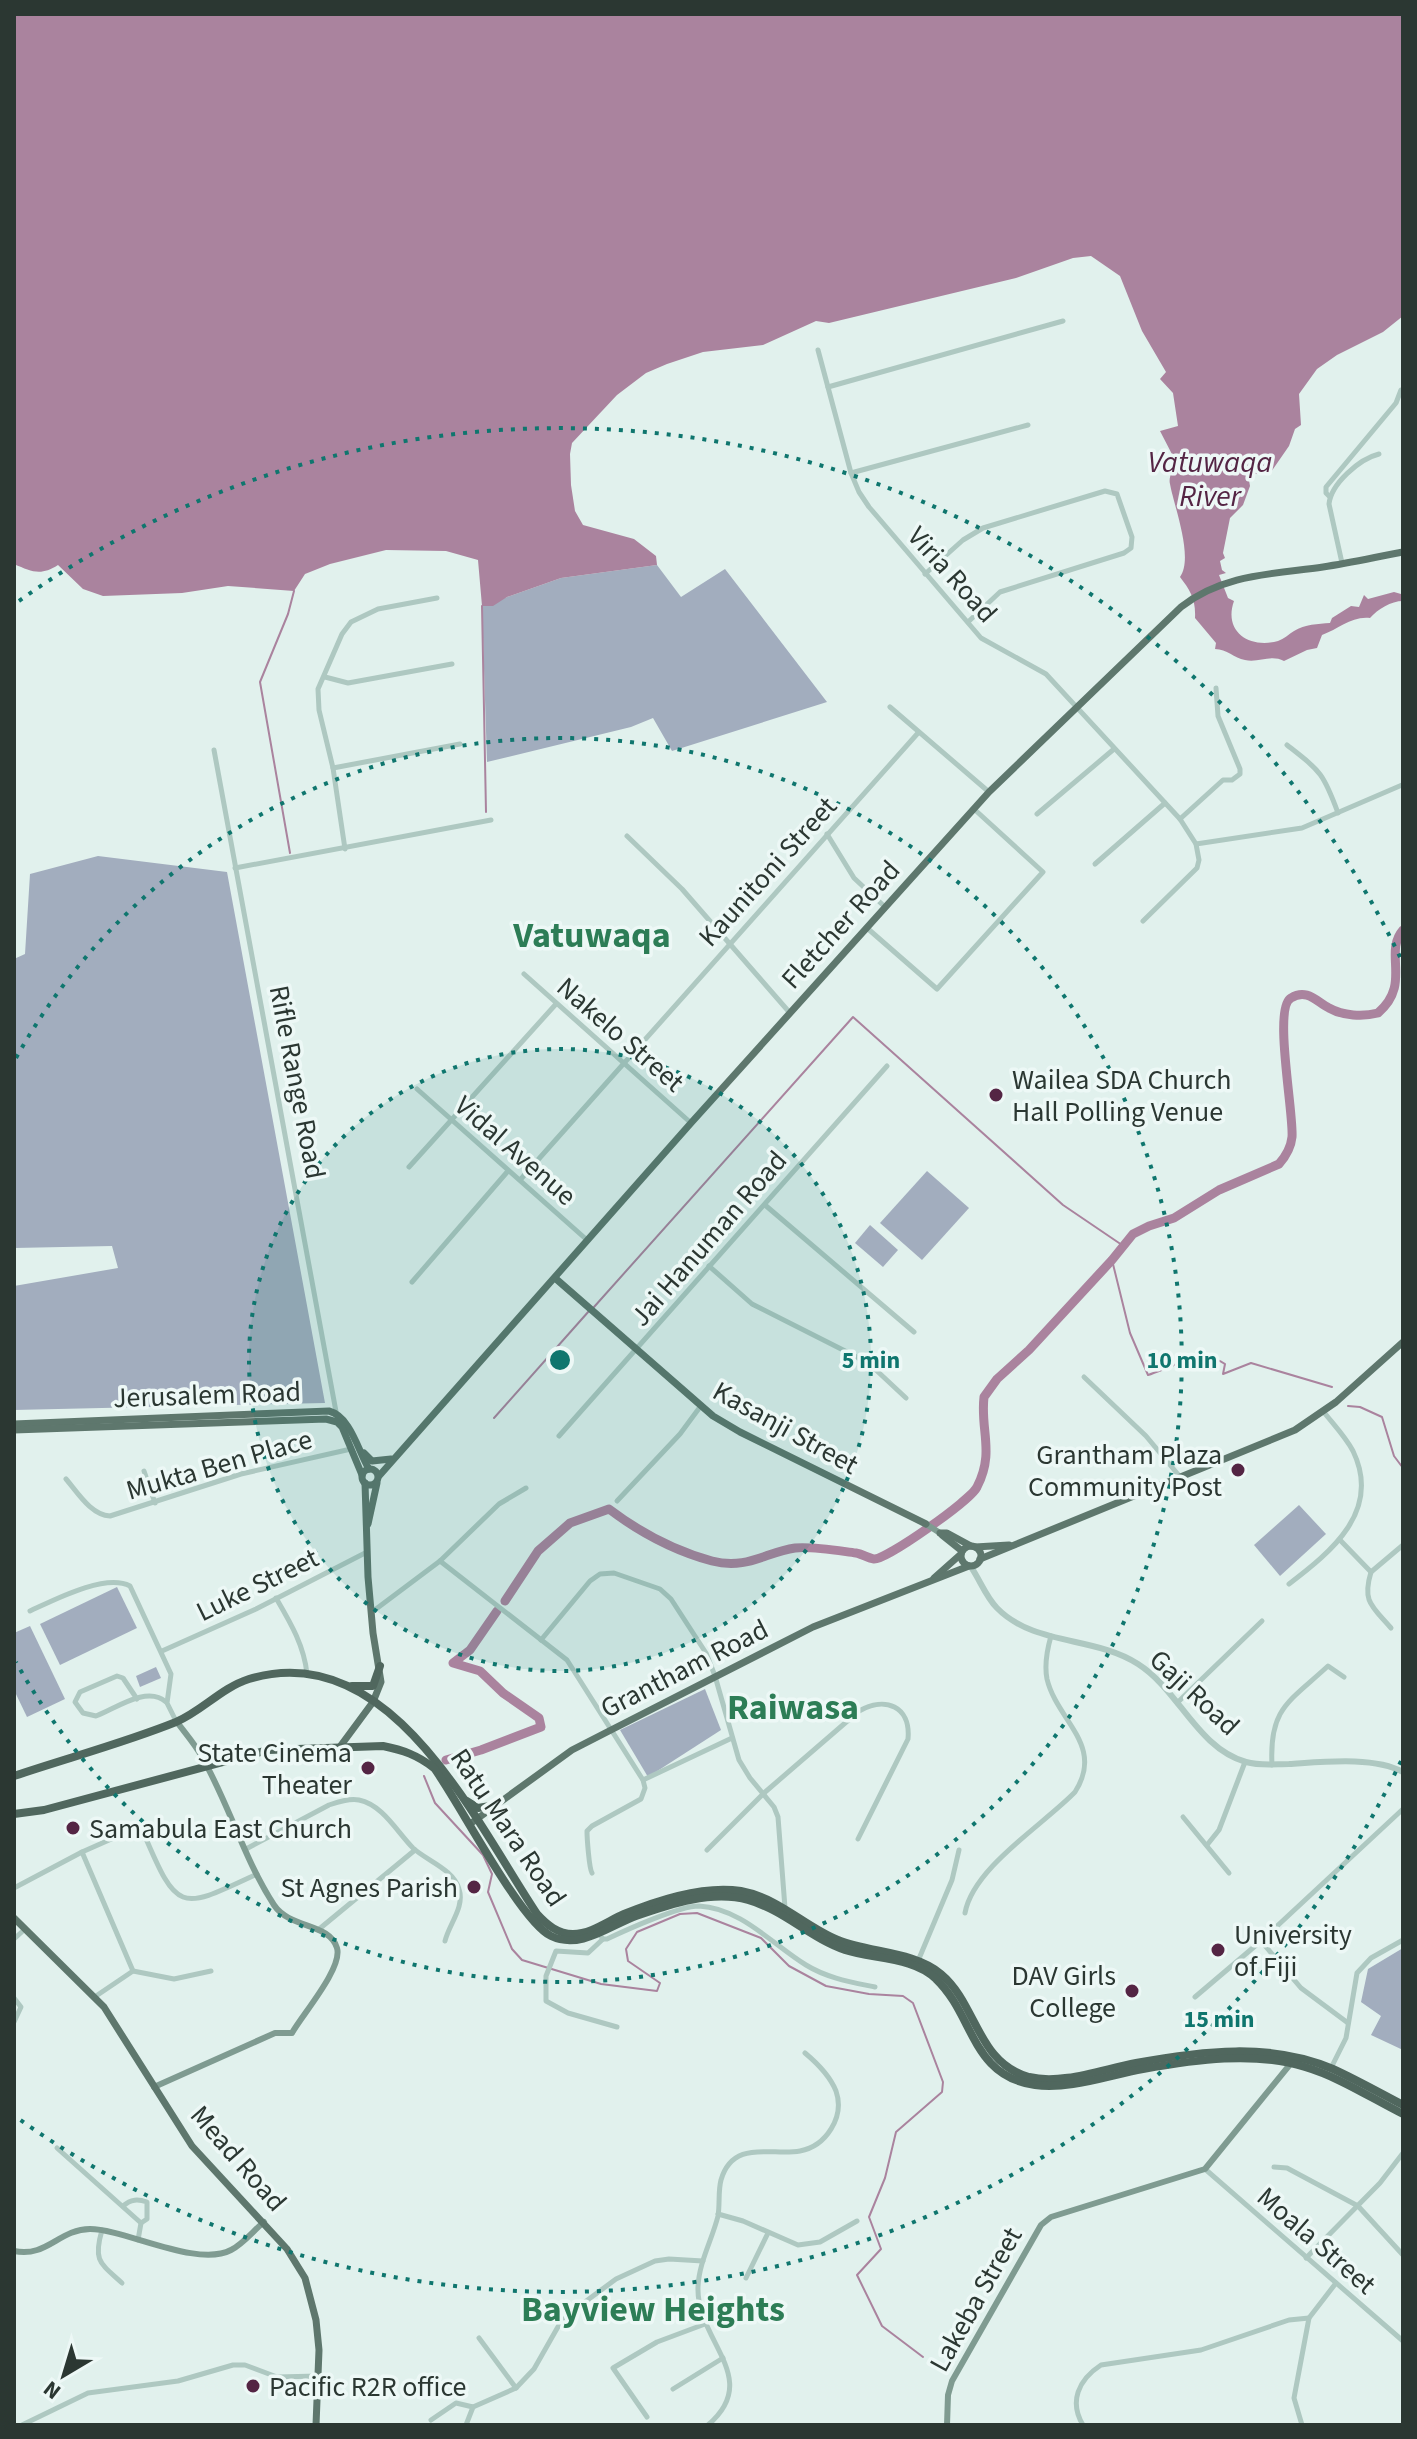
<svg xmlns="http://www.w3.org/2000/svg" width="1417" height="2439" font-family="'Source Sans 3',sans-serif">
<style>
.green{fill:#a2adbe}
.water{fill:#aa839e}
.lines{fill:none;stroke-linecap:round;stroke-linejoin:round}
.stream{stroke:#aa839e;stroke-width:2}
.river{stroke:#aa839e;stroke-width:9}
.minor{stroke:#aec8c1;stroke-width:5}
.tertiary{stroke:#aec8c1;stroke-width:6}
.secondary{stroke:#7f9b91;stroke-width:6}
.primary{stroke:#5e776d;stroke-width:7}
.trunk{stroke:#50675e;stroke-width:8}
.ring{fill:none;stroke:#0f766e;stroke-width:4;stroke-dasharray:4 8}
.poi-dot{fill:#542544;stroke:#edf8f6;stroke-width:3}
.labels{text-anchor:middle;stroke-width:7;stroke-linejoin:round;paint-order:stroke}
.street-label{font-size:28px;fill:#2b3732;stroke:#edf8f6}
.poi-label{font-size:28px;fill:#2b3732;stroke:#edf8f6;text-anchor:start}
.water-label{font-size:30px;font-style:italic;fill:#542544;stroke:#edf8f6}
.district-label{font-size:36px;font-weight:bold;fill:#2d7d56;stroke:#edf8f6}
.centre{fill:#0f766e;stroke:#edf8f6;stroke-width:4}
.ring-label{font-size:24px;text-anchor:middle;font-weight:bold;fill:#0f766e;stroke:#edf8f6;stroke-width:7;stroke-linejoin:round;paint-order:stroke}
</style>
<rect width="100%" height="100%" fill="#e1f1ed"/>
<g class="green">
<polygon points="657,565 681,597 725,569 827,702 672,751 653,718 631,727 487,762 482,606 561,578"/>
<polygon points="98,856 227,872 325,1403 14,1410 14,1286 118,1268 112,1246 14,1248 14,959 25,954 30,874"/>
<polygon points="927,1171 969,1208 922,1260 880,1223"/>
<polygon points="870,1225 898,1250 883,1267 855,1243"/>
<polygon points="1299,1505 1326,1534 1280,1576 1254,1545"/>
<polygon points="117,1587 137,1628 60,1665 40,1624"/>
<polygon points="30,1626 65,1699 27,1717 14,1690 14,1633"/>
<polygon points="156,1667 161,1678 140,1687 136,1676"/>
<polygon points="705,1689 721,1730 648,1777 620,1730"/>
<polygon points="1403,1948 1403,2050 1371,2035 1381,2016 1361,2002 1368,1969"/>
</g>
<path class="water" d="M14,14H1403V316L1383,332L1337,355L1317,369L1299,394L1301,425L1295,429L1289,446L1271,472L1248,475L1250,486L1243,505L1230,518L1223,553L1225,558L1220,561L1222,570L1226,573L1219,575L1228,598L1234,601C1223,632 1250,649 1278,641C1284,639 1289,634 1294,631C1305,624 1318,624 1330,623L1332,618L1351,606L1359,607L1364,595L1368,599L1394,592L1401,594L1403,591V601C1391,601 1378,609 1370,618C1351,616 1339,629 1322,635L1317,648L1307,650L1284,661C1271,654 1259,663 1245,660C1234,658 1227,649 1215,649L1216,643L1195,618C1196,599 1190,590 1180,577C1194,558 1174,506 1170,484C1168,477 1174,468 1175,460L1160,431L1178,426L1173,393L1160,379L1166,372L1142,331L1120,276L1091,256L1073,258L1016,278L829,323L816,321L763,345L703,352L667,364L646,373L617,395L572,443L570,454L571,485L575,511L583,525L634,539L656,556L657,565L561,578L507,597L493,606H482L478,560L446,551L386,550L330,564L305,574L294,591L228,586L182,593L103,596L83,589L58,565C41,576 32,572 14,564Z"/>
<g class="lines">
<g class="stream">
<polyline points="482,606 486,812"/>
<polyline points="290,853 260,682 288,614 294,591"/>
<path d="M1112,1260L1130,1333L1148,1375C1170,1368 1203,1348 1225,1364L1223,1374L1251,1363L1332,1387"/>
<polyline points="594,1307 853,1017 1063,1205 1122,1245"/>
<polyline points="1348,1406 1360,1407 1382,1417 1394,1456 1403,1468"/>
<polyline points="494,1418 589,1311"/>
<polyline points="424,1776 435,1803 483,1855 492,1874 488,1892 512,1949 522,1960 601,1984 657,1991 660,1983 628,1961 626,1949 637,1932 680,1914 697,1913 761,1938 789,1966 826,1986 869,1994 903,1996 913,2003 943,2082 942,2092 896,2132 885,2178 869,2217 881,2249 857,2275 882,2326 923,2357"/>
</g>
<g class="river">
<path d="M505,1601L538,1551L570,1523L609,1509C638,1531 675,1551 712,1561C747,1570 766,1552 795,1548C811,1546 840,1551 856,1553C862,1554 868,1558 874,1559C886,1560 971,1500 977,1487C995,1452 980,1430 984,1397L997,1379L1029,1350L1112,1260L1133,1234L1149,1226L1174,1218L1219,1190L1279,1164C1286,1156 1291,1147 1292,1137C1294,1114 1273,1007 1291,998C1307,988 1317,1002 1329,1008C1343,1016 1363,1017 1378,1013C1412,984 1383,953 1403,930"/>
<polyline points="446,1760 481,1750 541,1727 539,1718 503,1693 480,1671 453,1663 470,1650 497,1611"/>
</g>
<g class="minor">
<polyline points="818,350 851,473 859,492 869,507 981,638 1046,674 1180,819 1196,844 1199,860 1197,868 1143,921"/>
<polyline points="828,387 1063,321"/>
<polyline points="851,473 1028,425"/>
<polyline points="1330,497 1326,493 1326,487 1396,403 1401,390"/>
<path d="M1342,563L1329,504C1331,484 1359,459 1379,454"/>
<polyline points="925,574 963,540 983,528 1105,491 1117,494 1132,537 1131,548 1124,553 1000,592 968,622"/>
<polyline points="325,677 348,683 452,664"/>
<polyline points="890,707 989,792"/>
<path d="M1287,745C1320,771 1323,772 1338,813"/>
<polyline points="214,750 337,1417"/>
<polyline points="333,768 460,744"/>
<polyline points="1037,814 1114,749"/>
<polyline points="1180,819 1223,780 1232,780 1240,774 1240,769 1218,716 1216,688"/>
<polyline points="827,834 854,878 885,907"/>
<polyline points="627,836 682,889 790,1013"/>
<polyline points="1196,844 1302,828 1402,785"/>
<polyline points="345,849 333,768 319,710 318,689 342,634 351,622 378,609 437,598"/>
<polyline points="1095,864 1165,803"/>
<polyline points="235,868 491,820"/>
<polyline points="867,928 937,989 1043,872 974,809"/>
<polyline points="524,974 691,1123"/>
<polyline points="417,1089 587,1240"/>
<polyline points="409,1167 556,1004"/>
<polyline points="520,1180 918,733"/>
<polyline points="765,1205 914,1332"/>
<polyline points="709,1266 752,1304 855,1356 876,1370 906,1398"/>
<polyline points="412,1282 508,1171"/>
<polyline points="1084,1377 1146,1436 1181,1478"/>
<polyline points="559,1436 887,1066"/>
<polyline points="144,1471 155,1503"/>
<path d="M66,1479C78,1493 91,1515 110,1516L241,1474L351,1449"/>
<polyline points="617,1501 680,1434 700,1407"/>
<path d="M1340,1540L1371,1572C1362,1602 1372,1606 1391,1628"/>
<path d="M440,1561L567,1660L643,1780L645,1788L641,1799L592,1826L587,1831C587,1837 589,1868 592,1873"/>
<polyline points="1371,1572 1403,1545"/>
<path d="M1289,1584C1331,1552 1382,1511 1353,1451C1345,1436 1333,1424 1323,1411"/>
<path d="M276,1598C290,1622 304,1645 307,1674"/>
<path d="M30,1611C54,1600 105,1573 130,1586L171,1674L167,1703L176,1721"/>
<polyline points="372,1612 440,1561 499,1504 526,1488"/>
<polyline points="541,1640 590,1581 600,1574 614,1573 660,1589 671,1599 706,1653 715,1676 739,1760 750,1778 774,1807 778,1817 785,1908"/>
<polyline points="162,1651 256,1609 367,1552"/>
<path d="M137,1699L123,1678L117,1676L80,1692L75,1702L83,1713L96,1716C115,1709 147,1685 166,1702"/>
<polyline points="1177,1703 1262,1621"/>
<path d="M1272,1765C1269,1708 1289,1702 1328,1666L1344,1677"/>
<polyline points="643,1780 732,1738"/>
<polyline points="1183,1817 1229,1873"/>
<polyline points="1207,1845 1219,1830 1245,1762"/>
<path d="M246,1849L329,1805C338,1802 349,1798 359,1800C383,1805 397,1832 413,1848C427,1861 453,1869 459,1889C465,1907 449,1924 445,1941"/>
<path d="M707,1850L764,1793L859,1711C885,1696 911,1706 908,1739L858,1839"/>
<polyline points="82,1852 133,1971"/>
<path d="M14,1888L82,1852L134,1829L144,1834C178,1914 180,1910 257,1874"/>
<path d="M965,1913C973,1868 1043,1825 1075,1792C1105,1745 1057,1721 1047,1679C1044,1664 1047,1650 1051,1636"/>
<polyline points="318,1930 415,1850"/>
<path d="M599,1934L603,1939H607C626,1930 679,1906 699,1906C741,1908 773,1945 806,1965C827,1978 851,1982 875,1987"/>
<polyline points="14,1939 25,1929"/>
<polyline points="603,1939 588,1953 556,1951 546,1976 546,2001 568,2013 617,2027"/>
<polyline points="1261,1941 1301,1988 1348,2023"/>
<polyline points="918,1961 952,1880 959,1850"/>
<polyline points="96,1996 133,1971 174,1979 211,1971"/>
<polyline points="1195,1997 1261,1941 1403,1809"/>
<polyline points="14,1998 21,2007 14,2022"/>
<polyline points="1331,2068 1346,2038 1357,1973 1371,1958 1403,1940"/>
<polyline points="57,2148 141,2223 138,2240"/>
<polyline points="1274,2167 1287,2168 1358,2206 1403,2255"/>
<polyline points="1205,2169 1403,2341"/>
<path d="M123,2206C131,2199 138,2199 147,2202V2219L141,2223"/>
<polyline points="718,2214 743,2221 798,2245 820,2242 857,2221"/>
<path d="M102,2230C93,2261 100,2263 122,2283"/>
<polyline points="1306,2258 1380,2183 1403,2153"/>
<polyline points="746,2278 768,2233"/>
<polyline points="479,2338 516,2388"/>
<polyline points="673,2389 723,2358"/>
<polyline points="647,2417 613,2368 657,2342 705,2324"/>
<polyline points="431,2420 456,2403 473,2407 516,2388 534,2369 559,2325 570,2313 616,2279 655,2261 669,2259 703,2261"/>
<polyline points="22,2425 88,2393 178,2381 233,2365 245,2365 277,2377 318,2376"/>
<polyline points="466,2425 473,2407"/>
<path d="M708,2425C763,2378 696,2341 698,2287C699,2262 712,2240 718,2216C720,2204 718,2191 721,2180C733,2139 772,2156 800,2151C826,2146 845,2117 836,2091C830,2076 817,2063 805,2053"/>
<path d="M1083,2425C1069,2402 1078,2380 1101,2365L1201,2350L1289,2320L1309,2318"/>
<polyline points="1302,2425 1294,2398 1309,2318 1336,2283"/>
</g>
<path class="tertiary" d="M971,1567C980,1580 986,1597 997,1608C1034,1646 1095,1636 1138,1664C1179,1690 1197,1748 1246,1762C1260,1766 1275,1764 1289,1764C1322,1762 1374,1756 1403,1772"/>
<g class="secondary">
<polyline points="926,1524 940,1533"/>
<path d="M154,2087L275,2033H292C302,2015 343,1968 337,1948C330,1923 290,1929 274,1905C244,1859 229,1804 202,1757C195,1744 185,1733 177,1722"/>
<path d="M14,2251C47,2258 59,2229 90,2229C125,2229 197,2268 231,2250C243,2244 254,2230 264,2222"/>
<polyline points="947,2425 948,2395 952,2381 1041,2225 1051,2217 1205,2169 1292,2062"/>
</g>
<g class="primary">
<polyline points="555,1278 713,1416 740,1432 926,1524"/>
<path d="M14,1424L329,1411C351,1417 358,1451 369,1469"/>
<polyline points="14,1430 326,1419 337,1422 342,1427 362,1475"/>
<polyline points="364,1453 372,1461 391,1459"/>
<circle cx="370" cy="1477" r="8"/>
<path d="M379,1476L691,1123L989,792L1181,607C1223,574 1273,574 1323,567C1350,563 1376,557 1403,552"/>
<polyline points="368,1524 377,1483"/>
<polyline points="940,1533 947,1533 971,1546"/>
<polyline points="942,1535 962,1551"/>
<circle cx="971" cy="1556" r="10"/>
<polyline points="975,1547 1009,1545"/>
<polyline points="980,1559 1295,1430 1336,1402 1403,1342"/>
<polyline points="934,1578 961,1554"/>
<polyline points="339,1748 373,1702 381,1682 373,1633 368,1577 365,1483"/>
<polyline points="470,1824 572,1750 611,1730 813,1627 969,1566"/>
<polyline points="14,1918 104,2007 192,2146 287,2249 305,2278 316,2320 319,2350 316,2425"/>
</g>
<g class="trunk">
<polyline points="352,1686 373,1686 380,1666"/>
<path d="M14,1776C67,1758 124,1743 176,1722C202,1711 221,1688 249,1679C390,1636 475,1821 537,1914C547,1925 558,1934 573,1934C591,1934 608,1921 624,1914C658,1900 704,1885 741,1891C779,1898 804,1926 838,1940C870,1953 913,1951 941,1974C977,2004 977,2063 1029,2077C1062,2085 1103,2069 1136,2063C1200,2051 1272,2042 1333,2069C1357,2080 1380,2093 1403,2105"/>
<polyline points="467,1801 478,1808 496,1805"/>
<path d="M14,1814L44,1810L268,1750L383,1746C403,1750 417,1755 434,1768C459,1802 520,1921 551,1936C580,1950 609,1926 636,1916C670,1904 712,1890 748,1900C784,1910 810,1938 845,1950C873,1959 914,1957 936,1979C974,2015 971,2076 1035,2085C1069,2090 1109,2075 1143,2069C1194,2060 1254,2051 1305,2067C1339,2077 1371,2098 1403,2114"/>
</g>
</g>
<circle cx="560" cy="1360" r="311" fill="#0f766e" fill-opacity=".12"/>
<g class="ring">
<circle cx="560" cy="1360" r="311"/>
<path d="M16 1058A622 622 0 1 1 16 1662"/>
<path d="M1401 1761A932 932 0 0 1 19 2119M19 601A932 932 0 0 1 1401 959"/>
</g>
<g class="poi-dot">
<circle cx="996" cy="1095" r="8"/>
<circle cx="1238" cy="1470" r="8"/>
<circle cx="368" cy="1768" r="8"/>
<circle cx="73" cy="1828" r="8"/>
<circle cx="474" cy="1887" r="8"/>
<circle cx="1218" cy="1950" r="8"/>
<circle cx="1132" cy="1991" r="8"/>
<circle cx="253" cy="2386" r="8"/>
</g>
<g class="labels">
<g class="street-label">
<text transform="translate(953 574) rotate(48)" y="10">Viria Road</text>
<text transform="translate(767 871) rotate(-48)" y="10">Kaunitoni Street</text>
<text transform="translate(840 924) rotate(-48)" y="10">Fletcher Road</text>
<text transform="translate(621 1034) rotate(41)" y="10">Nakelo Street</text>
<text transform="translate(298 1082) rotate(79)" y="10">Rifle Range Road</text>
<text transform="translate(516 1150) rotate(41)" y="10">Vidal Avenue</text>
<text transform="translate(708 1238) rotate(-49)" y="10">Jai Hanuman Road</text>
<text transform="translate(207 1394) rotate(-2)" y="10">Jerusalem Road</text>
<text transform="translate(786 1427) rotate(29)" y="10">Kasanji Street</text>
<text transform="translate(219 1464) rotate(-16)" y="10">Mukta Ben Place</text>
<text transform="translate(257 1584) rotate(-26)" y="10">Luke Street</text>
<text transform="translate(684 1668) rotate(-27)" y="10">Grantham Road</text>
<text transform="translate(1195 1692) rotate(43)" y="10">Gaji Road</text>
<text transform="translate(509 1827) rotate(56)" y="10">Ratu Mara Road</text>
<text transform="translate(239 2158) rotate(49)" y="10">Mead Road</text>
<text transform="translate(1317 2240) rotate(41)" y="10">Moala Street</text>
<text transform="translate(975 2299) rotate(-61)" y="10">Lakeba Street</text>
</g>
<g class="poi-label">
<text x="1012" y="1089">Wailea SDA Church<tspan x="1012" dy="32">Hall Polling Venue</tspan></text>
<text x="1222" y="1464" text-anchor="end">Grantham Plaza<tspan x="1222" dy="32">Community Post</tspan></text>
<text x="352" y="1762" text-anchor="end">State Cinema<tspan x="352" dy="32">Theater</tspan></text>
<text x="89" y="1838">Samabula East Church</text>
<text x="458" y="1897" text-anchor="end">St Agnes Parish</text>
<text x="1234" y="1944">University<tspan x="1234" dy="32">of Fiji</tspan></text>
<text x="1116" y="1985" text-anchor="end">DAV Girls<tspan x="1116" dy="32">College</tspan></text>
<text x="269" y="2396">Pacific R2R office</text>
</g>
<g class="water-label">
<text x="1210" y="472">Vatuwaqa<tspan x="1210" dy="34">River</tspan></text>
</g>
<g class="district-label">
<text x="592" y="947">Vatuwaqa</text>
<text x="793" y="1719">Raiwasa</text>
<text x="653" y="2321">Bayview Heights</text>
</g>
</g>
<circle cx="560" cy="1360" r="12" class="centre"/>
<g class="ring-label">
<text x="871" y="1368">5 min</text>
<text x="1182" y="1368">10 min</text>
<text x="1219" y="2027">15 min</text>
</g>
<rect width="1417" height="2439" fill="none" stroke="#2b3732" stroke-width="32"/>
<g transform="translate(64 2375) rotate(218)" stroke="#edf8f6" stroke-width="6" paint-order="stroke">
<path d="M0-6L14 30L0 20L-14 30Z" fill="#2b3732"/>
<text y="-12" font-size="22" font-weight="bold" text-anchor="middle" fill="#2b3732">N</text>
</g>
</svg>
